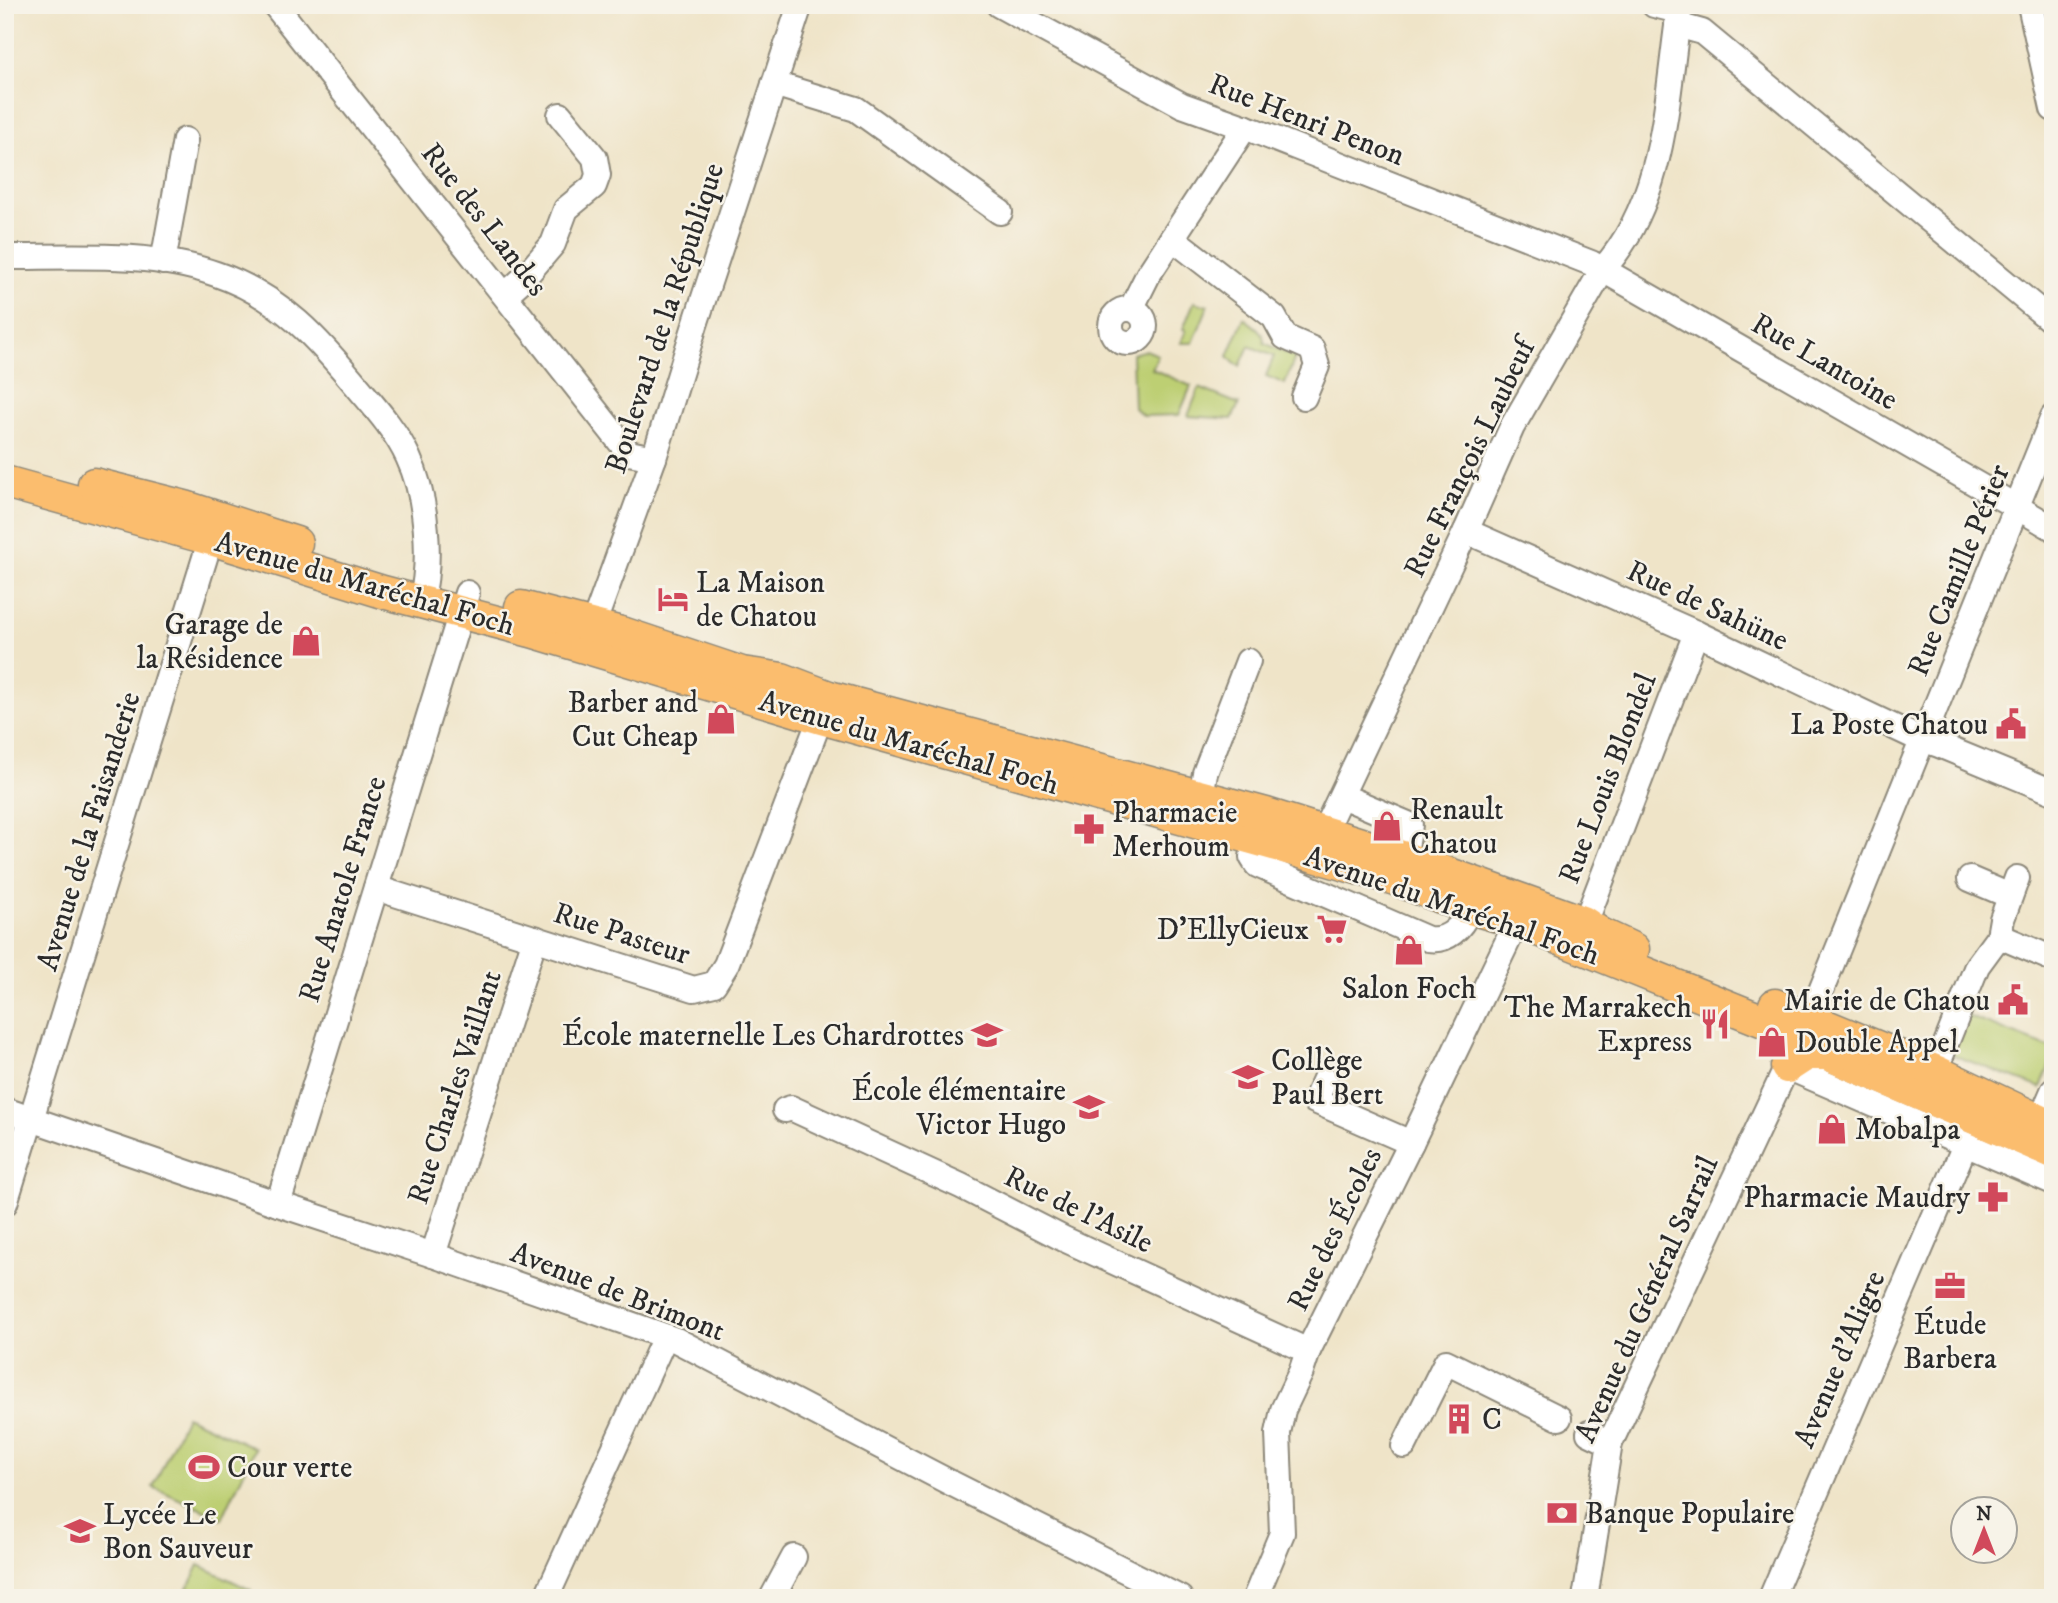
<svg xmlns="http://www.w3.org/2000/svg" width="2058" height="1603" font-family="'IM FELL DW Pica',serif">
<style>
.green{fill:#bdcf73;stroke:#747d4f;stroke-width:2}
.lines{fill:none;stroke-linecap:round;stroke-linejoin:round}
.minor-casing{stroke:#8d887a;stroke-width:28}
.major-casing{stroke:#8d887a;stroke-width:35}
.minor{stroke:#fff;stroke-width:24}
.major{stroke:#fbbd6e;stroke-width:32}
.labels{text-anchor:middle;stroke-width:5;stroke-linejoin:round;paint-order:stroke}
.street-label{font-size:30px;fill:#2b2b2b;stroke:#f7f3e8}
.poi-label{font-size:30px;fill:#2b2b2b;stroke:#f7f3e8;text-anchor:start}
</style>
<rect width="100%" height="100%" fill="#f7f3e8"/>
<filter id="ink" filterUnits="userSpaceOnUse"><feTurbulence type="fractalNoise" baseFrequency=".0143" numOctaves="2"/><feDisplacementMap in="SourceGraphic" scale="14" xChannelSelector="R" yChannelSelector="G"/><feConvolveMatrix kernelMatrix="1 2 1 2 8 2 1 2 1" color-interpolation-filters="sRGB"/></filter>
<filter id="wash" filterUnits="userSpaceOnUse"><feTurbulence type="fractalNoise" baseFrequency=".00686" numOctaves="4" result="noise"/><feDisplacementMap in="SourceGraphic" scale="28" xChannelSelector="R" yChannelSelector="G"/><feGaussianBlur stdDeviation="1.57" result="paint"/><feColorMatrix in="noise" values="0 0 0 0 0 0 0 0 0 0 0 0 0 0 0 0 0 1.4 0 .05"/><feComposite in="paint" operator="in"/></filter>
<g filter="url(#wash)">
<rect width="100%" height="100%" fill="#efe4c8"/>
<g class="green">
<polygon points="1194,302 1208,306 1193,343 1181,343 1186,330 1183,329"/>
<path d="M1244,318C1252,325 1265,331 1264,343L1295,357L1285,384L1266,376L1274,356L1249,346L1240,366L1234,363L1228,356Z"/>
<polygon points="1146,350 1158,355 1152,369 1191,386 1179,415 1143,416 1134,408 1132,354"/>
<polygon points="1199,388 1239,404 1232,419 1188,416"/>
<polygon points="1965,1015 2053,1049 2053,1057 2041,1088 1950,1054"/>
<polygon points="186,1416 255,1448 222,1519 153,1487"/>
<polygon points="199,1565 251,1590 247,1598 183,1598"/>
</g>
</g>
<g filter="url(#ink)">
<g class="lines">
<g class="minor-casing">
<g id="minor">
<polyline points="275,5 629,453 654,458"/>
<polyline points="999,5 1182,105 1255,131 1591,263 2053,528"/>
<polyline points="1654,5 1679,11"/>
<polyline points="2030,5 2053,109"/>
<polyline points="1677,25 1702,32 2053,322"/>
<polyline points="774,84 856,109 1000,212"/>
<polyline points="1172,238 1274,317 1285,337 1312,349 1317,366 1304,397"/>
<path d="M5,257C73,257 151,251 216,274C281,296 320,341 362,392C379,412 397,433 408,457C427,497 432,560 421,602"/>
<polyline points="163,262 185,140"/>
<polyline points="505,295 524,278 553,244 566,209 594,186 598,175 595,158 560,115"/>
<circle cx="1128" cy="326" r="17"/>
<polyline points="1131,309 1148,275 1245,127"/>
<polyline points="1466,531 1696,633 1913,736 1939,745 2053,792"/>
<polyline points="587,642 654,458 695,325 800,5"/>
<polyline points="1342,796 1410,825 1406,847 1397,872"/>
<polyline points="1198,813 1205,773 1248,661"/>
<path d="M1256,839L1252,857L1257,865L1428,939C1450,942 1462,926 1470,909"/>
<path d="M1319,850L1326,827L1466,531L1512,427L1603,269C1667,198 1666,95 1680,5"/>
<polyline points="1970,879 2010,896"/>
<polyline points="376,888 694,989 714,984 726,965 826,703"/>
<polyline points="1999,936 2053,959"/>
<polyline points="1574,937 1589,913 1696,633"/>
<polyline points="1787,1067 2053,1182"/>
<polyline points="1935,1071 1977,966 1999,936 2002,919 2017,878"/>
<polyline points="1325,1079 1315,1101 1411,1143"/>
<polyline points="5,1110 278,1204 433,1255 676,1340 947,1481 1180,1598"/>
<polyline points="785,1110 791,1108 961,1186 1064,1239 1308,1351"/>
<polyline points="2040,1121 2053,1091"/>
<polyline points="5,1203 216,522"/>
<polyline points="278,1204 467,593"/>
<polyline points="433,1255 535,938"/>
<polyline points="1589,1433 1610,1443"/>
<polyline points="1404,1446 1446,1362 1559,1418"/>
<polyline points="546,1598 665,1337"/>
<polyline points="772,1598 794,1557"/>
<polyline points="1255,1598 1282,1533 1278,1433 1283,1410 1301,1372 1308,1351 1411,1143 1524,907"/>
<polyline points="1585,1598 1610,1443 1810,1018 2053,417"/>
<polyline points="1771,1598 1965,1145"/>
</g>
</g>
<g class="major-casing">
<g id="major">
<polyline points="5,482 211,539 383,592 531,631 821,718 1256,839 1395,879 1466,907 1518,922 1781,1028 1825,1053 2053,1152"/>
<polyline points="94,484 185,507 296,543"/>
<polyline points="521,607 625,634 742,673 782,679 829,697 1266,814 1402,857 1583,922 1601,934 1633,949"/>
<polyline points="1775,1005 1935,1071 2053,1127"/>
<polyline points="1787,1067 1807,1054 1838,1054"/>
</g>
</g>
<use href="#minor" class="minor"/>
<use href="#major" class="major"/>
</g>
</g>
<defs>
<g id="hotel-bare" transform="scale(2.415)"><path d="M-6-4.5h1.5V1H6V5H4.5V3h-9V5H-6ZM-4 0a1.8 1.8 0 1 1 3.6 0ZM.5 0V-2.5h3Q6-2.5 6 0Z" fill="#d1495b" stroke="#f7f3e8" stroke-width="2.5" paint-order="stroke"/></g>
<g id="shop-bare" transform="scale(2.415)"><path d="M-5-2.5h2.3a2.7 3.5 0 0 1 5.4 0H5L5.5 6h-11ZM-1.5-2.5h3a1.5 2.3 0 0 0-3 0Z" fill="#d1495b" stroke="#f7f3e8" stroke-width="2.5" paint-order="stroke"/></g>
<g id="civic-bare" transform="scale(2.415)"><path d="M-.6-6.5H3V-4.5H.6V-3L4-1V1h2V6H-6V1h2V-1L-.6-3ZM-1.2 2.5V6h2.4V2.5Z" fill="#d1495b" stroke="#f7f3e8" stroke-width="2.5" paint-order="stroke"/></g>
<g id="pharmacy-bare" transform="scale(2.415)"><path d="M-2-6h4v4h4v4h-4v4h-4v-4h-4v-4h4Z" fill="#d1495b" stroke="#f7f3e8" stroke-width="2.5" paint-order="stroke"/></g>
<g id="supermarket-bare" transform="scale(2.415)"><path d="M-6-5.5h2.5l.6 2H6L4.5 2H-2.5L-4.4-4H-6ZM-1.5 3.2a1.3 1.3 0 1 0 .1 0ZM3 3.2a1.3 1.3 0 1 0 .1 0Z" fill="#d1495b" stroke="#f7f3e8" stroke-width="2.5" paint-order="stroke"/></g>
<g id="restaurant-bare" transform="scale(2.415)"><path d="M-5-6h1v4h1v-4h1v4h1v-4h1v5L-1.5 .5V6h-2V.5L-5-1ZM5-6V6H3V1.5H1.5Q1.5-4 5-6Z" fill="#d1495b" stroke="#f7f3e8" stroke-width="2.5" paint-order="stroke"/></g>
<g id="school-bare" transform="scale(2.415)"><path d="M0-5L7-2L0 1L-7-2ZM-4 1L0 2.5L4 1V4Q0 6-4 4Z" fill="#d1495b" stroke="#f7f3e8" stroke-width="2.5" paint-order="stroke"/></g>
<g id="office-bare" transform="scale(2.415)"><path d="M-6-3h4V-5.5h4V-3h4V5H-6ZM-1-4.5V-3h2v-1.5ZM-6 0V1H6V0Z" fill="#d1495b" stroke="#f7f3e8" stroke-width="2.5" paint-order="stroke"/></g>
<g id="building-bare" transform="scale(2.415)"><path d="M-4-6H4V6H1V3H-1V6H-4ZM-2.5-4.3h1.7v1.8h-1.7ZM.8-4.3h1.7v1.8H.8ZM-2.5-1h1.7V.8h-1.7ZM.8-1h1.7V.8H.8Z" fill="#d1495b" stroke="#f7f3e8" stroke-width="2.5" paint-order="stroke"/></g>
<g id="stadium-bare" transform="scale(2.415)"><path d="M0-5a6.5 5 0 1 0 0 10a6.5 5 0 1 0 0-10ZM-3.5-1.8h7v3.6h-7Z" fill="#d1495b" stroke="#f7f3e8" stroke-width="2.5" paint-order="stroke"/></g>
<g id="bank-bare" transform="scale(2.415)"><path d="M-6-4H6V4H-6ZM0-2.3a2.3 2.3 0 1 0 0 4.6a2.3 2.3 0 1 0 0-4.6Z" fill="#d1495b" stroke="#f7f3e8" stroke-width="2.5" paint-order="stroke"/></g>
</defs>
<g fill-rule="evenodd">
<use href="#hotel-bare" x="673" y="599"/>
<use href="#shop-bare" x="306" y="641"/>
<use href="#shop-bare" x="721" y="719"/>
<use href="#civic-bare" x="2011" y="724"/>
<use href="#shop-bare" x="1387" y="826"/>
<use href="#pharmacy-bare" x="1089" y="829"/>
<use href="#supermarket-bare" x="1332" y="929"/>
<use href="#shop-bare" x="1409" y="950"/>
<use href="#civic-bare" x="2013" y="1000"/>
<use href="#restaurant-bare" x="1715" y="1024"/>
<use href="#school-bare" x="987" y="1035"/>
<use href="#shop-bare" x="1772" y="1042"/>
<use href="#school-bare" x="1248" y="1077"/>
<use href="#school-bare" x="1089" y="1107"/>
<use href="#shop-bare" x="1832" y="1129"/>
<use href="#pharmacy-bare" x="1993" y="1197"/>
<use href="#office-bare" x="1950" y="1286"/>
<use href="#building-bare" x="1459" y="1419"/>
<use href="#stadium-bare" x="204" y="1467"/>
<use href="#bank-bare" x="1562" y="1513"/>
<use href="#school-bare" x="80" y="1531"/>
</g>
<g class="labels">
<g class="street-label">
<text transform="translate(1307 119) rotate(21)" y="10">Rue Henri Penon</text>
<text transform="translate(485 219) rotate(52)" y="10">Rue des Landes</text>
<text transform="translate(664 318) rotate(-72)" y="10">Boulevard de la République</text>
<text transform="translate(1825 361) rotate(30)" y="10">Rue Lantoine</text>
<text transform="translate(1469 458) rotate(-64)" y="10">Rue François Laubeuf</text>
<text transform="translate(1958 570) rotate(-68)" y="10">Rue Camille Périer</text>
<text transform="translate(365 583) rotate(16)" y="10">Avenue du Maréchal Foch</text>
<text transform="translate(1708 605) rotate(25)" y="10">Rue de Sahüne</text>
<text transform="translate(909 742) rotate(16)" y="10">Avenue du Maréchal Foch</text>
<text transform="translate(1607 778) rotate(-69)" y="10">Rue Louis Blondel</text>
<text transform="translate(88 831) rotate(-73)" y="10">Avenue de la Faisanderie</text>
<text transform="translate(342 889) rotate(-73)" y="10">Rue Anatole France</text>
<text transform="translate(1452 905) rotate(19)" y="10">Avenue du Maréchal Foch</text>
<text transform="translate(622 933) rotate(18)" y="10">Rue Pasteur</text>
<text transform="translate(454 1087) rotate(-72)" y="10">Rue Charles Vaillant</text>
<text transform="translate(1079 1209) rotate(26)" y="10">Rue de l'Asile</text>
<text transform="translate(1334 1229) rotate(-64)" y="10">Rue des Écoles</text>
<text transform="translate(618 1291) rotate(21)" y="10">Avenue de Brimont</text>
<text transform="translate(1646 1299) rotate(-66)" y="10">Avenue du Général Sarrail</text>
<text transform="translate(1839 1359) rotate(-67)" y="10">Avenue d'Aligre</text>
</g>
<g class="poi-label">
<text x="696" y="592">La Maison<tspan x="696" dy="34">de Chatou</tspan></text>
<text x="283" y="634" text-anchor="end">Garage de<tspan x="283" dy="34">la Résidence</tspan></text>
<text x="698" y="712" text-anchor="end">Barber and<tspan x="698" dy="34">Cut Cheap</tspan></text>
<text x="1988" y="734" text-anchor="end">La Poste Chatou</text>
<text x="1410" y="819">Renault<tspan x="1410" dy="34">Chatou</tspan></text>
<text x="1112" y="822">Pharmacie<tspan x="1112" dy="34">Merhoum</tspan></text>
<text x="1309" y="939" text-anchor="end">D’EllyCieux</text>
<text x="1409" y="998" text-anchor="middle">Salon Foch</text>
<text x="1990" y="1010" text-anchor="end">Mairie de Chatou</text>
<text x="1692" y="1017" text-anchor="end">The Marrakech<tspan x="1692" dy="34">Express</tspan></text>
<text x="964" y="1045" text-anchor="end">École maternelle Les Chardrottes</text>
<text x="1795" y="1052">Double Appel</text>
<text x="1271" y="1070">Collège<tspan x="1271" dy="34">Paul Bert</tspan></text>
<text x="1066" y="1100" text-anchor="end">École élémentaire<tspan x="1066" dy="34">Victor Hugo</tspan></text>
<text x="1855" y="1139">Mobalpa</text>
<text x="1970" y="1207" text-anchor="end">Pharmacie Maudry</text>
<text x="1950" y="1334" text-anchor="middle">Étude<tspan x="1950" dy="34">Barbera</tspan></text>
<text x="1482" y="1429">C</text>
<text x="227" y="1477">Cour verte</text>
<text x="1585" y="1523">Banque Populaire</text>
<text x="103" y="1524">Lycée Le<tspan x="103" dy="34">Bon Sauveur</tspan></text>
</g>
</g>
<rect width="2058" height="1603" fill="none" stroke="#f7f3e8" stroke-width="28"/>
<g transform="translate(1984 1530)"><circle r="33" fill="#f7f3e8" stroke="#a5a39c" stroke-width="2"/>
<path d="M0-5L12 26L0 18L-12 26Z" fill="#d1495b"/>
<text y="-10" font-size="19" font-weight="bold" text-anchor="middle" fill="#2b2b2b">N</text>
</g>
</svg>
